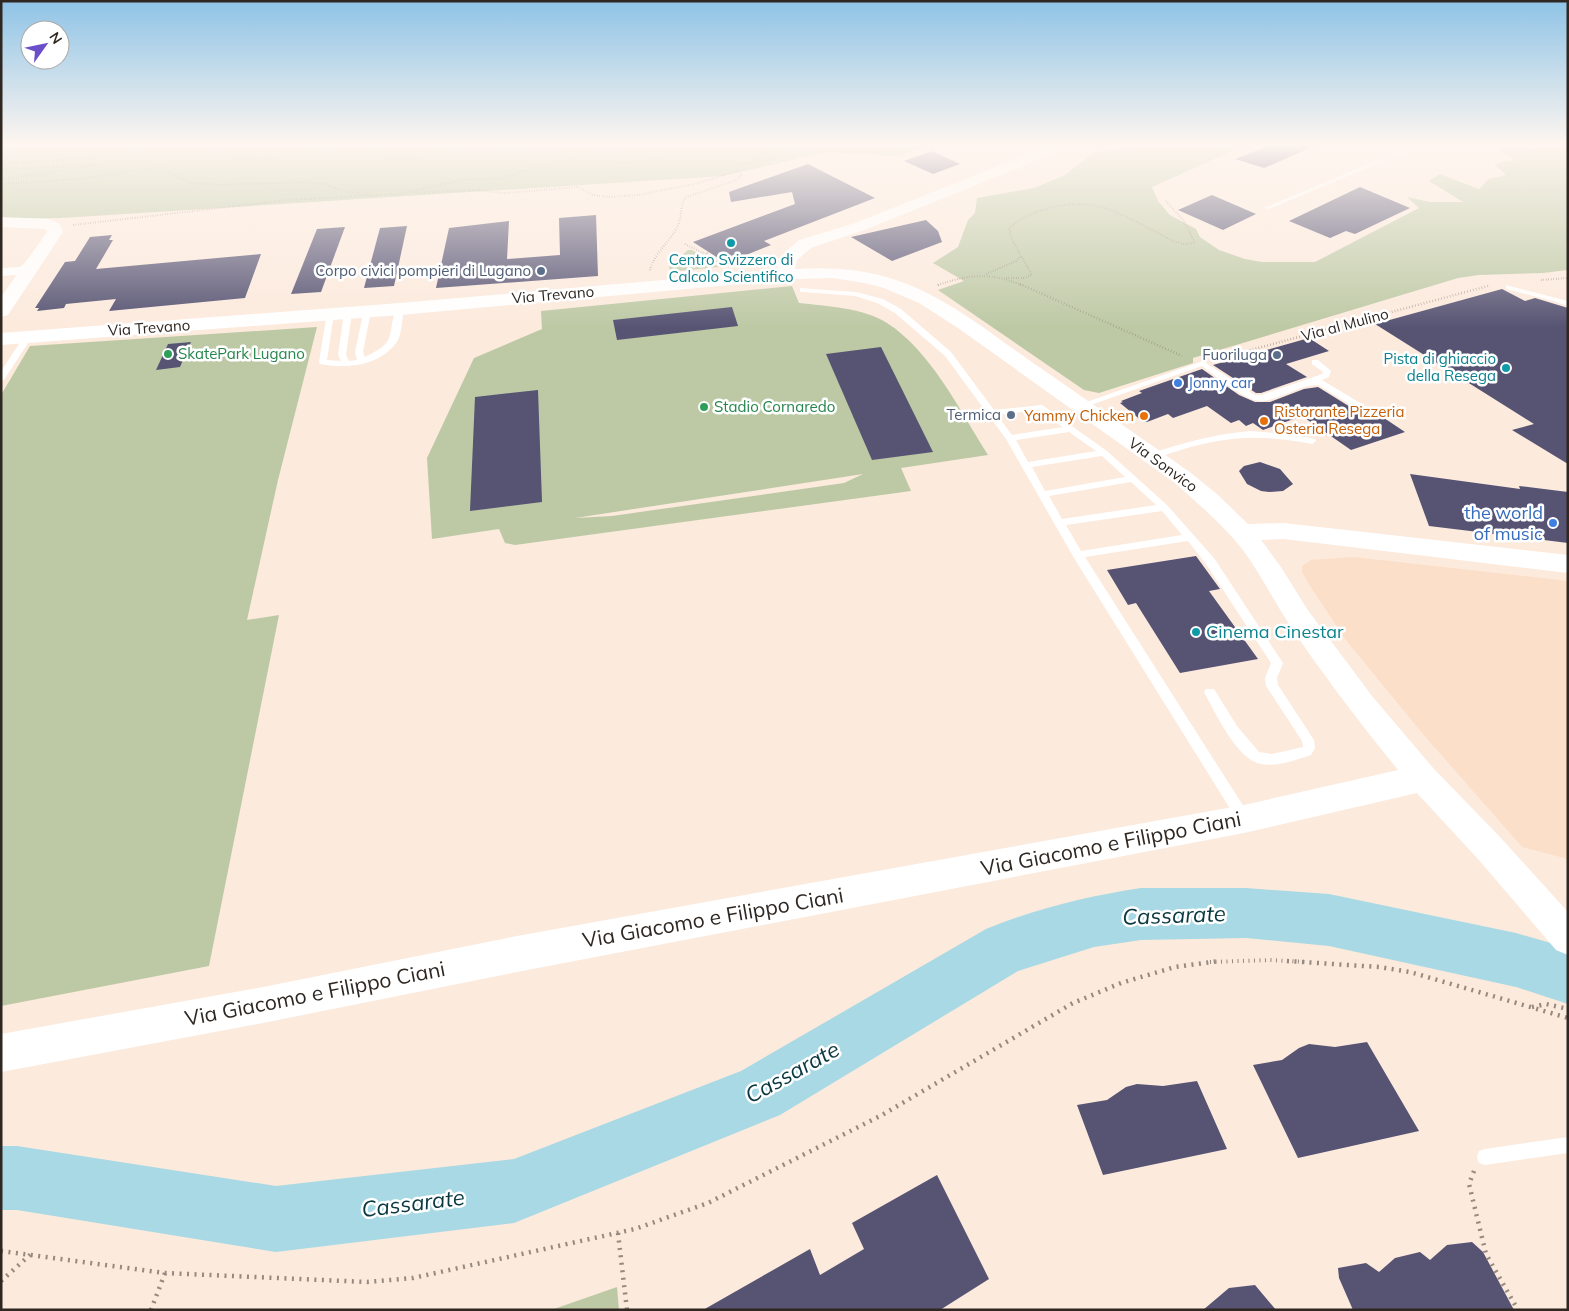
<svg xmlns="http://www.w3.org/2000/svg" width="1569" height="1311" font-family="Mulish,sans-serif">
<style>
.built{fill:#fbdfc9}
.green{fill:#bdc9a5;fill-rule:evenodd}
.lines{fill:none;stroke-linecap:round;stroke-linejoin:round}
.river{fill:#a8d9e4;fill-rule:evenodd}
.building{fill:#565373}
.path-far3{stroke:#96897f;stroke-width:2;stroke-dasharray:0.5 2;stroke-linecap:butt}
.path-far2{stroke:#96897f;stroke-width:2.5;stroke-dasharray:0.5 2.5;stroke-linecap:butt}
.path-far1{stroke:#96897f;stroke-width:4;stroke-dasharray:1 4.5;stroke-linecap:butt}
.path{stroke:#96897f;stroke-width:4.5;stroke-dasharray:2 5.5;stroke-linecap:butt}
.lane{fill:#fff;fill-rule:evenodd}
.street{fill:#fff;fill-rule:evenodd}
.secondary{fill:#fff;fill-rule:evenodd}
.culture-dot{fill:#0f9aa8;stroke:#fff;stroke-width:2}
.service-dot{fill:#5c6f8a;stroke:#fff;stroke-width:2}
.leisure-dot{fill:#2e9e5b;stroke:#fff;stroke-width:2}
.shop-dot{fill:#3f7fe0;stroke:#fff;stroke-width:2}
.food-dot{fill:#e8710a;stroke:#fff;stroke-width:2}
.labels{text-anchor:middle;stroke-width:5;stroke-linejoin:round;paint-order:stroke}
.far-culture-label{font-size:15px;fill:#0d838f;stroke:#fff}
.far-service-label{font-size:15px;fill:#4e5e75;stroke:#fff;text-anchor:end}
.far-street-label{font-size:15px;fill:#2f2721;stroke:#fff}
.far-leisure-label{font-size:15px;fill:#27864d;stroke:#fff;text-anchor:start}
.far-shop-label{font-size:15px;fill:#366cbe;stroke:#fff;text-anchor:start}
.far-food-label{font-size:15px;fill:#c56008;stroke:#fff;text-anchor:start}
.shop-label{font-size:18px;fill:#366cbe;stroke:#fff;text-anchor:end}
.culture-label{font-size:18px;fill:#0d838f;stroke:#fff;text-anchor:start}
.near-street-label{font-size:21px;fill:#2f2721;stroke:#fff}
.near-water-label{font-size:22px;font-style:italic;fill:#0a3840;stroke:#fff}
</style>
<rect width="100%" height="100%" fill="#fceadd"/>
<polygon class="built" points="1354,557 1568,581 1568,859 1522,847 1422,733 1345,639 1308,583 1302,572 1302,566 1311,560"/>
<g class="green">
<polygon points="1,144 935,144 897,156 826,152 723,176 61,218 1,219"/>
<polygon points="1150,144 1248,144 1152,187 1158,201 1170,215 1196,229 1200,237 1219,250 1245,259 1262,262 1315,262 1419,208 1407,197 1430,202 1463,202 1429,181 1440,174 1479,189 1489,179 1506,175 1494,164 1515,160 1497,150 1500,147 1536,149 1544,145 1568,144 1568,270 1543,273 1479,275 1458,278 1193,358 1193,363 1099,393 1084,390 938,290 964,281 933,263 958,247 968,220 975,213 977,198 1034,188 1065,175 1093,153"/>
<polygon points="688,250 692,250 719,267 678,271 670,270 669,267"/>
<path d="M792,286L799,303C826,306 864,308 887,323C931,351 960,411 988,455L901,468L911,491L515,545L505,543L499,529L432,539L427,458L474,358L542,329L541,311ZM863,474L844,483L612,516L575,518Z"/>
<polygon points="317,327 278,480 247,620 279,615 209,966 1,1006 1,395 30,346"/>
<polygon points="617,1287 619,1310 551,1310"/>
</g>
<g class="lines">
<path class="river" d="M1141,888H1246L1329,894L1516,933L1568,948V1004L1516,987L1329,946L1246,938L1141,940L1094,947L1018,971L780,1115L514,1223L276,1252L17,1210H1V1146H17L276,1186L514,1159L741,1071L986,929C1035,909 1088,896 1141,888Z"/>
</g>
<g class="building">
<polygon points="1273,144 1319,144 1264,168 1235,159"/>
<polygon points="932,151 960,164 933,174 904,161"/>
<polygon points="808,164 875,198 764,241 771,245 726,263 693,242 795,204 792,192 731,202 729,192"/>
<polygon points="1360,187 1410,208 1355,234 1346,231 1330,238 1289,221"/>
<polygon points="1212,195 1256,214 1223,230 1178,210"/>
<polygon points="596,215 598,276 436,288 449,228 509,221 507,259 560,255 559,218"/>
<polygon points="926,220 938,231 942,242 892,261 851,237"/>
<polygon points="407,226 394,286 364,288 380,228"/>
<polygon points="345,227 321,292 291,294 317,229"/>
<polygon points="112,235 109,240 113,240 96,269 261,254 245,298 109,311 116,299 66,304 64,308 37,311 39,308 35,308 65,262 75,261 90,237"/>
<polygon points="1502,289 1525,301 1535,298 1568,308 1568,464 1512,430 1534,424 1375,324"/>
<polygon points="732,307 738,326 617,340 613,320"/>
<polygon points="1309,338 1329,351 1286,364 1307,377 1261,393 1256,393 1213,365"/>
<polygon points="191,342 180,367 156,370 168,344"/>
<polygon points="881,347 933,452 872,460 826,354"/>
<polygon points="1202,369 1239,395 1255,402 1270,402 1304,389 1318,387 1368,418 1372,419 1381,416 1405,432 1351,450 1302,416 1263,430 1253,423 1246,426 1239,420 1231,423 1207,406 1173,418 1168,414 1147,422 1142,421 1120,403 1123,402 1121,401 1142,393 1139,391"/>
<polygon points="538,390 542,502 470,511 475,397"/>
<polygon points="1260,462 1280,469 1293,484 1283,491 1269,492 1261,491 1247,484 1239,471 1244,466"/>
<polygon points="1410,474 1520,489 1519,486 1568,492 1568,543 1429,526"/>
<polygon points="1196,556 1220,589 1209,591 1258,659 1180,673 1136,603 1128,605 1107,570"/>
<polygon points="1367,1042 1419,1131 1298,1158 1253,1065 1282,1060 1299,1048 1309,1044 1335,1047"/>
<polygon points="1197,1081 1227,1149 1103,1175 1077,1105 1107,1100 1126,1087 1137,1084 1163,1086"/>
<polygon points="937,1175 989,1279 940,1310 703,1310 810,1249 820,1275 864,1249 852,1223"/>
<polygon points="1472,1242 1483,1252 1514,1310 1353,1310 1339,1278 1338,1268 1366,1263 1379,1272 1395,1258 1420,1252 1430,1260 1447,1245"/>
<polygon points="1255,1285 1276,1310 1203,1310 1229,1288"/>
</g>
<g class="lines">
<g class="path-far3">
<polyline points="215,144 225,156 240,158 296,156 345,147 360,149 373,155 391,158 413,158 464,150 520,152 559,147 615,149 669,144"/>
<path d="M1,163C60,161 117,157 175,144"/>
<polyline points="1,169 97,165 1,180"/>
<polyline points="1,184 80,179 135,170 162,168 190,183 219,185 305,182 324,184 347,192 372,194"/>
<polyline points="412,193 477,190 505,193 578,187 593,195 609,197 638,195 699,183 737,171"/>
<polyline points="73,225 288,200 398,194 463,180 499,178 568,160 632,163 657,158 668,153 662,146"/>
<polyline points="685,244 705,254 709,252"/>
<polyline points="706,254 719,263"/>
<path d="M650,270C655,251 672,241 679,223C682,214 680,205 686,197L737,180L741,175L736,165L777,159L753,157L756,155L839,144"/>
<polyline points="986,274 1016,261 1021,256"/>
<path d="M1006,278H1024L1032,275L1011,238L1009,228C1033,207 1077,198 1107,209C1130,217 1152,230 1173,241L1184,244L1195,243L1183,220L1165,200"/>
<polyline points="1541,280 1568,278"/>
<path d="M938,285C969,274 993,272 1023,286"/>
</g>
<g class="path-far2">
<polyline points="1020,284 1182,356"/>
<polyline points="938,285 940,284"/>
<polyline points="1221,358 1488,286"/>
</g>
<polyline class="path-far1" points="1210,962 1270,960 1306,962"/>
<g class="path">
<polyline points="1287,961 1379,967 1410,972 1568,1018"/>
<polyline points="1532,1007 1546,1004 1568,1009"/>
<polyline points="1474,1171 1469,1184 1486,1254 1518,1310"/>
<polyline points="618,1233 627,1310"/>
<polyline points="1,1251 165,1273 367,1282 413,1278 635,1229 708,1203 882,1115 1073,1003 1121,983 1175,967 1219,961"/>
<polyline points="1,1281 31,1254"/>
<polyline points="151,1310 165,1273"/>
</g>
<g class="lane">
<polygon points="1416,144 1425,144 1269,209 1264,208"/>
<polygon points="1506,285 1568,301 1568,306 1553,301 1506,289"/>
<path d="M800,288L856,292L883,299L901,309L951,352L994,410L1042,405L1107,451L1167,505L1214,558L1283,663L1277,678L1278,685L1314,740L1315,748L1311,755C1297,760 1276,767 1261,764C1237,760 1215,712 1204,692L1206,689H1214L1237,726L1259,752L1272,754L1303,747L1302,741L1266,686L1265,678L1271,663L1206,564L1188,541L1085,557L1249,815L1250,819L1249,823L1244,825L1239,823L1074,558L1006,439L945,356L895,313L877,303L855,296L803,292H800ZM1037,410L1063,427L1012,435L997,415ZM1069,432L1096,451L1028,462L1016,440ZM1102,456L1125,477L1045,491L1032,467ZM1131,482L1156,505L1062,519L1049,496ZM1162,511L1182,535L1081,551L1066,525Z"/>
<path d="M397,307L404,309C402,318 402,332 398,340C382,366 347,369 320,364L319,362L327,312L334,314L327,360L341,361L338,355L344,313L348,311L352,313L346,355L349,361L357,360L355,352L364,309L371,311L363,352L365,357C400,340 385,337 397,307Z"/>
<polygon points="25,335 32,337 4,380 1,380 1,371"/>
<path d="M1312,360H1318L1331,371L1329,377L1322,380L1375,412V416H1369L1318,385C1298,385 1282,399 1262,401C1246,402 1216,376 1202,366L1082,408L1079,409L1075,406L1203,361L1255,395H1261L1322,374L1323,372L1312,364Z"/>
<path d="M1250,431L1290,434L1315,439L1316,441L1312,444C1278,437 1246,435 1212,442C1191,446 1172,453 1152,459L1147,456L1149,454C1182,443 1215,434 1250,431Z"/>
<polygon points="1568,1137 1568,1153 1485,1165 1479,1163 1477,1157 1479,1151 1485,1149"/>
</g>
<polygon class="street" points="42,250 49,254 29,274 1,276 1,268 20,267 37,251"/>
<g class="secondary">
<path d="M1053,144H1073L1071,147L867,229L811,248L797,260L795,269C829,267 864,269 896,280C944,296 985,329 1026,358C1081,396 1136,434 1191,473L1218,495L1248,524L1284,523L1568,555V573L1284,539L1261,540L1281,567L1307,609L1372,696L1434,769L1500,837L1568,912V955L1556,950L1478,859L1417,793L1244,833L517,972L263,1023L1,1072V1034L263,987L517,936L1244,805L1398,770C1360,723 1323,675 1289,624C1270,595 1256,564 1233,538C1215,518 1195,501 1175,483L958,328L919,303L884,288L865,283L832,278L798,279L400,315L1,345V333L400,303L778,270L777,265L784,253L799,240L855,223Z"/>
<polygon points="1,217 49,219 60,224 63,232 8,315 1,317 1,297 47,232 45,229 1,227"/>
</g>
</g>
<linearGradient id="sky" x2="0" y2="1"><stop stop-color="#8ec3e6"/><stop offset="0.44" stop-color="#fef6f0"/><stop offset="1" stop-color="#fef6f0" stop-opacity="0"/></linearGradient>
<rect width="1569" height="328" fill="url(#sky)"/>
<g class="culture-dot">
<circle cx="731" cy="243" r="5"/>
<circle cx="1506" cy="368" r="5"/>
<circle cx="1196" cy="632" r="5"/>
</g>
<g class="service-dot">
<circle cx="541" cy="271" r="5"/>
<circle cx="1277" cy="355" r="5"/>
<circle cx="1011" cy="415" r="5"/>
</g>
<g class="leisure-dot">
<circle cx="168" cy="354" r="5"/>
<circle cx="704" cy="407" r="5"/>
</g>
<g class="shop-dot">
<circle cx="1178" cy="383" r="5"/>
<circle cx="1553" cy="523" r="5"/>
</g>
<g class="food-dot">
<circle cx="1144" cy="416" r="5"/>
<circle cx="1264" cy="421" r="5"/>
</g>
<g class="labels">
<g class="far-culture-label">
<text x="731" y="265">Centro Svizzero di<tspan x="731" dy="17">Calcolo Scientifico</tspan></text>
<text x="1496" y="364" text-anchor="end">Pista di ghiaccio<tspan x="1496" dy="17">della Resega</tspan></text>
</g>
<g class="far-service-label">
<text x="531" y="276">Corpo civici pompieri di Lugano</text>
<text x="1267" y="360">Fuoriluga</text>
<text x="1001" y="420">Termica</text>
</g>
<g class="far-street-label">
<text transform="translate(553 295) rotate(-5)" y="5">Via Trevano</text>
<text transform="translate(1345 325) rotate(-15)" y="5">Via al Mulino</text>
<text transform="translate(149 328) rotate(-4)" y="5">Via Trevano</text>
<text transform="translate(1163 465) rotate(36)" y="5">Via Sonvico</text>
</g>
<g class="far-leisure-label">
<text x="178" y="359">SkatePark Lugano</text>
<text x="714" y="412">Stadio Cornaredo</text>
</g>
<g class="far-shop-label">
<text x="1188" y="388">Jonny car</text>
</g>
<g class="far-food-label">
<text x="1274" y="417">Ristorante Pizzeria<tspan x="1274" dy="17">Osteria Resega</tspan></text>
<text x="1134" y="421" text-anchor="end">Yammy Chicken</text>
</g>
<g class="shop-label">
<text x="1543" y="519">the world<tspan x="1543" dy="21">of music</tspan></text>
</g>
<g class="culture-label">
<text x="1206" y="638">Cinema Cinestar</text>
</g>
<g class="near-street-label">
<text transform="translate(1111 844) rotate(-11)" y="7">Via Giacomo e Filippo Ciani</text>
<text transform="translate(713 918) rotate(-10)" y="7">Via Giacomo e Filippo Ciani</text>
<text transform="translate(315 994) rotate(-11)" y="7">Via Giacomo e Filippo Ciani</text>
</g>
<g class="near-water-label">
<text transform="translate(1174 915) rotate(-2)" y="8">Cassarate</text>
<text transform="translate(792 1072) rotate(-29)" y="8">Cassarate</text>
<text transform="translate(413 1203) rotate(-7)" y="8">Cassarate</text>
</g>
</g>
<rect width="1569" height="1311" fill="none" stroke="#2f2721" stroke-width="5"/>
<g transform="translate(45 45) rotate(57)"><circle r="24" fill="#ffffff" stroke="#aca9a6"/>
<path d="M0-4L9 19L0 12L-9 19Z" fill="#6a4fc8"/>
<text y="-8" font-size="14" font-weight="bold" text-anchor="middle" fill="#2f2721">N</text>
</g>
</svg>
